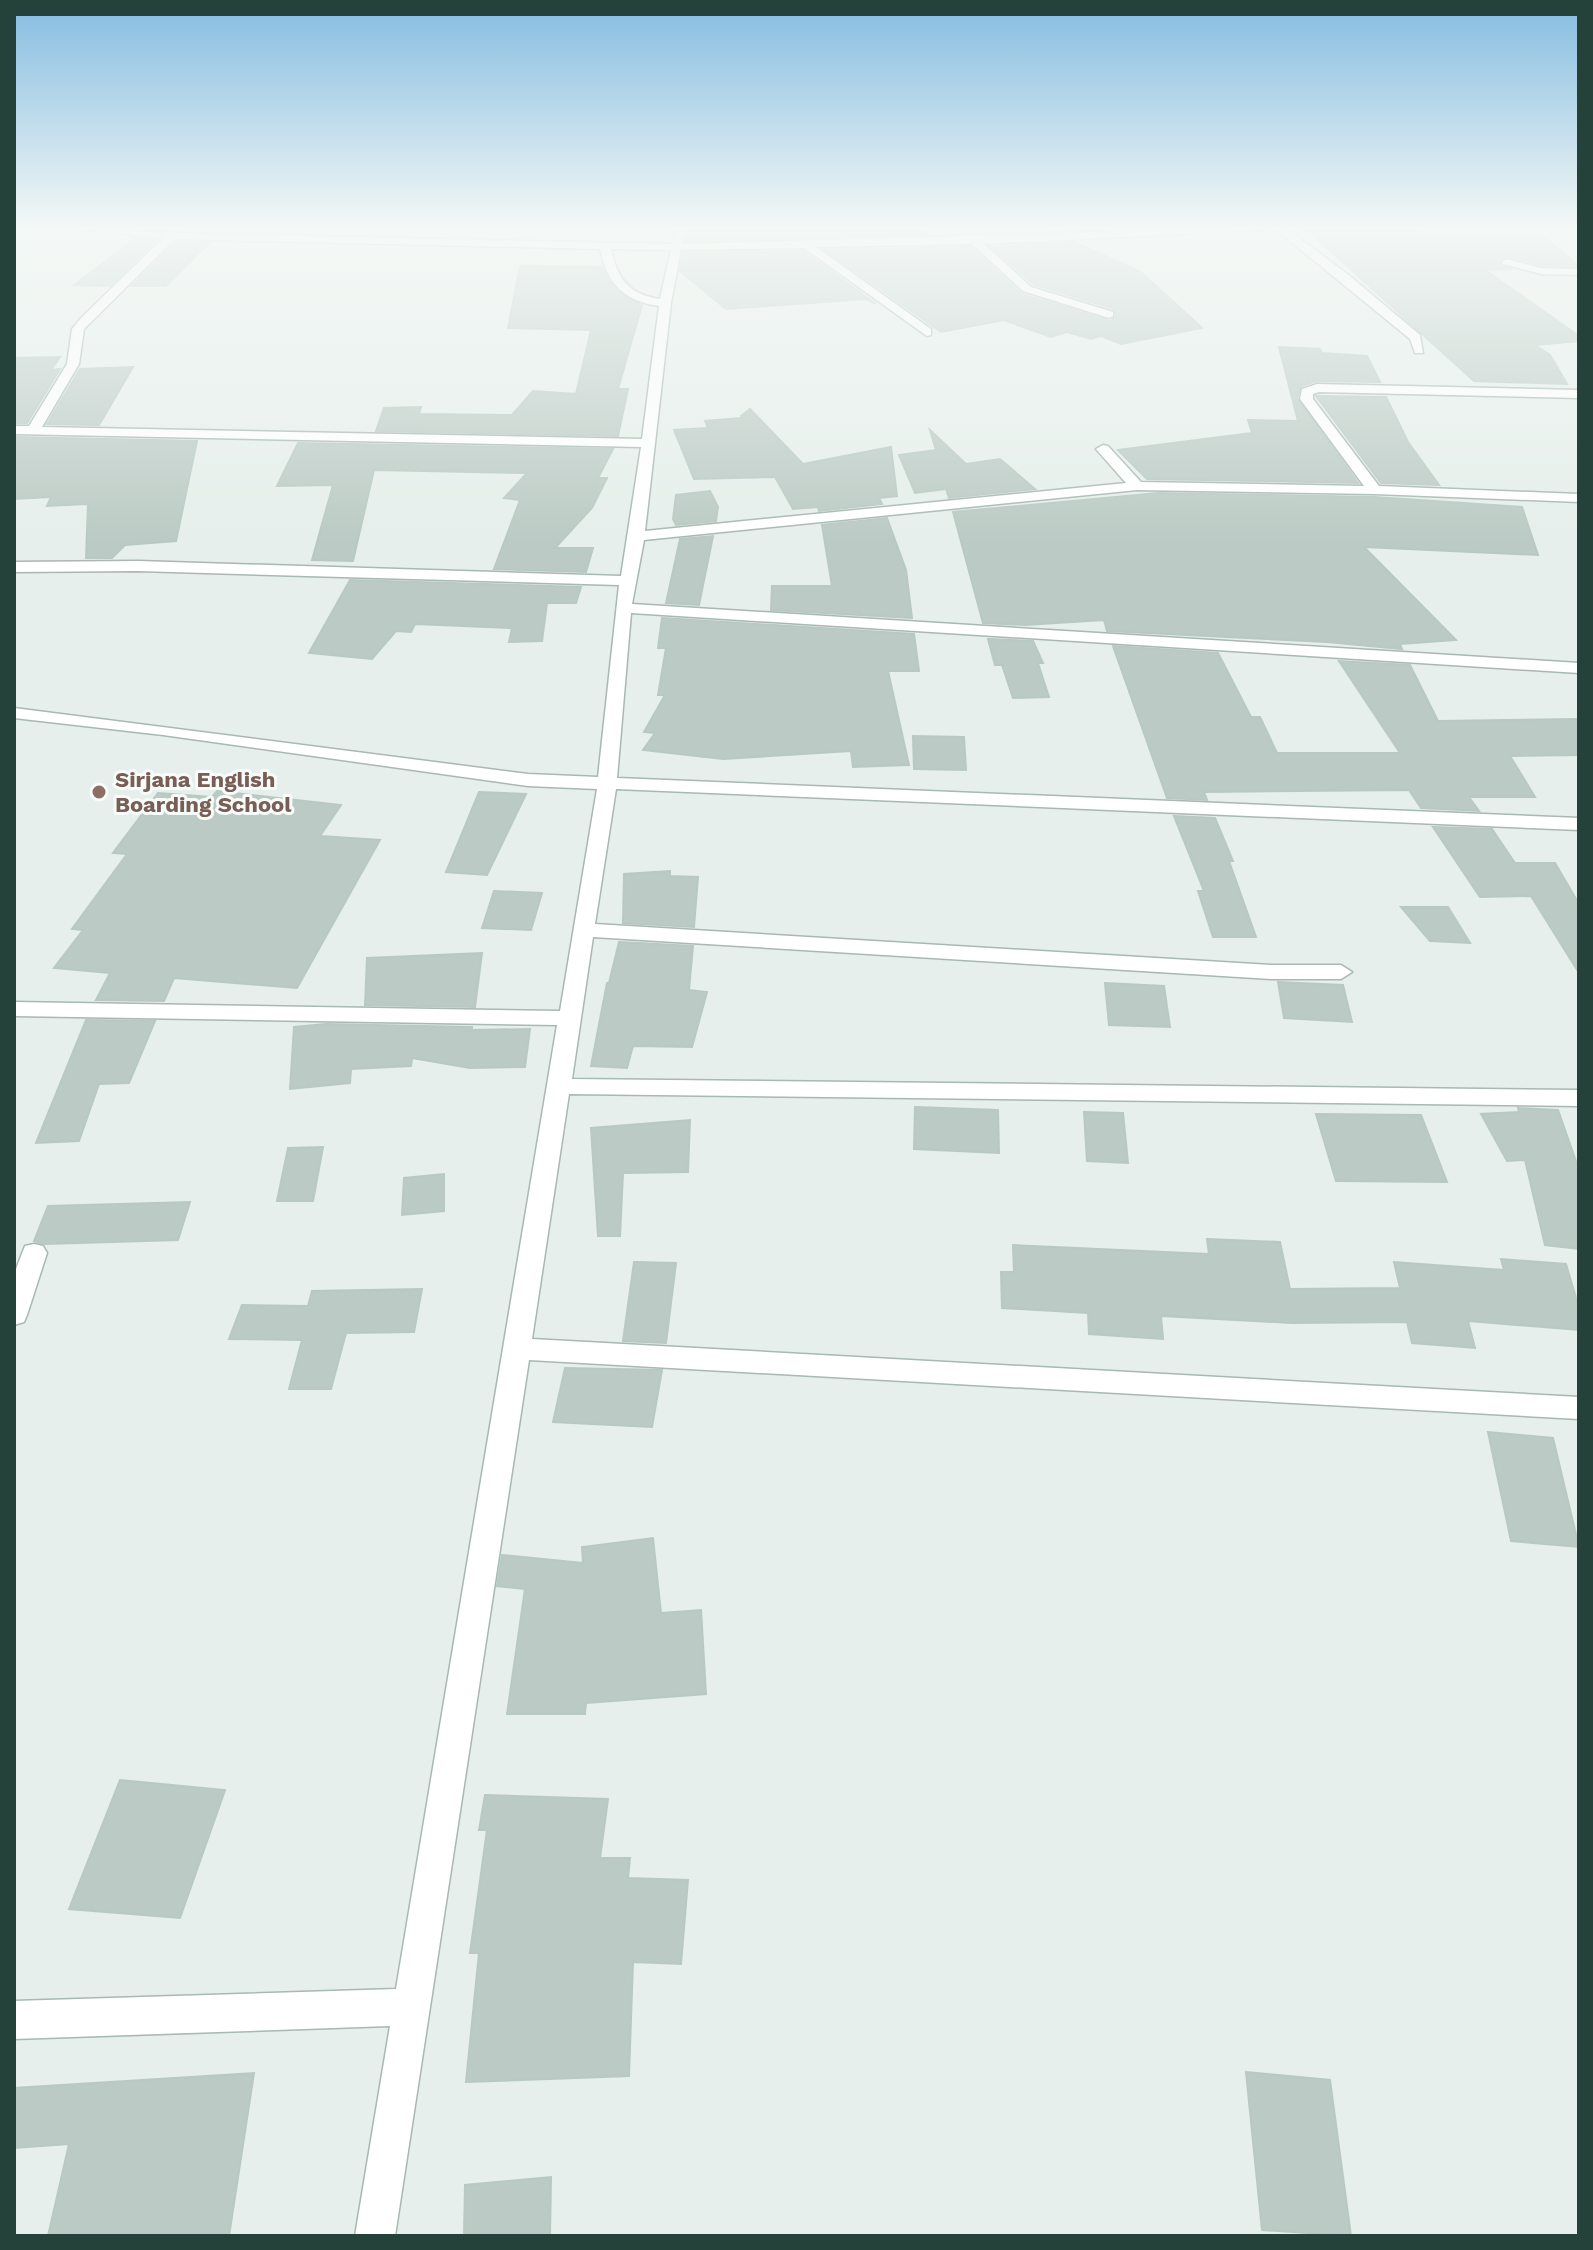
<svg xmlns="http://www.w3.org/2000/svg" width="1593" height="2250" font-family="'Work Sans',sans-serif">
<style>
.building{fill:#bbcac4;stroke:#b8c9c2;stroke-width:2}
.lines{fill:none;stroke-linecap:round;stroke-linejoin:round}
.minor-casing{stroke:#a8b8b2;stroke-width:3}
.minor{fill:#fff;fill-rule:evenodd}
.education-dot{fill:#8d6e63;stroke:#f7fbf9;stroke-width:3}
.labels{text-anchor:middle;stroke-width:6;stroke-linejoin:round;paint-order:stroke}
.far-education-label{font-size:22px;font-weight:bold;fill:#785e54;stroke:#f7fbf9;text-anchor:start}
</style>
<rect width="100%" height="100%" fill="#e6efeb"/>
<g class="building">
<polygon points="811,227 920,227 924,234 687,241 688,231 812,232"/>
<polygon points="1304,227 1414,227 1427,236 1540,234 1579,266 1541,265 1508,256 1499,263 1512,269 1485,270 1579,336 1579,341 1535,345 1550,355 1567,384 1474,381"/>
<polygon points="136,238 156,240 110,286 74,285"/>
<polygon points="176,242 209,243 166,286 132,286"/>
<polygon points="1074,242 1141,272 1202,328 1121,344 1101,336 1091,339 1067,332 1051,337 1004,320 941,332 825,250 971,247 1022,294 1110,321 1116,316 1114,309 1033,284 991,247"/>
<polygon points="803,251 876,304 866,299 726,309 680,271 684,253"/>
<polygon points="520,266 602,267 617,291 642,305 618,389 628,389 618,436 376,431 384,408 421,407 419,414 512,415 533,391 576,394 591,330 508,328"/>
<polygon points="1279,347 1320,349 1322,353 1367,356 1380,382 1316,381 1301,386 1297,398 1358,483 1147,479 1118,450 1252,433 1248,420 1298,421"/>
<polygon points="60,357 51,370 60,369 27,423 14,423 14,358"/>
<polygon points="133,367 99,425 47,424 80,369"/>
<polygon points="1316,396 1386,397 1408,442 1439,485 1381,483"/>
<polygon points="750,409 803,464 891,447 897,496 879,498 882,504 819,511 818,507 793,509 775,477 694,479 674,430 708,428 705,421 742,418 741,416"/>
<polygon points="930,430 966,464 1000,459 1035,489 949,498 946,489 915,493 899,455 936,450"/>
<polygon points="14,437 197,441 176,541 125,545 112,558 86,558 88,504 47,506 51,497 14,499"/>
<polygon points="298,443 613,449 598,478 607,478 592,508 555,548 593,548 586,572 494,569 520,500 504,498 527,473 374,470 353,561 312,560 333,485 277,486"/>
<polygon points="710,491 718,507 716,521 676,525 673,519 676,495"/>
<polygon points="1158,493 1375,497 1522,507 1538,555 1364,547 1456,640 1400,644 1402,649 1327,642 1107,631 1104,620 1025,625 983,623 953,512"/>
<polygon points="887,518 906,570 912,618 771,610 772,586 832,586 822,525"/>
<polygon points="713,536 699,605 666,603 680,539"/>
<polygon points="350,580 581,587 576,603 547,603 542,641 509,642 512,628 415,624 411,632 396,631 372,659 309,653"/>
<polygon points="662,618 914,634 919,671 888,671 909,765 853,767 851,751 723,759 643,750 655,733 644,732 665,695 658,695 666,648 658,648"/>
<polygon points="988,639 1033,641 1043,663 1038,663 1049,697 1013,698 1002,665 995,665"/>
<polygon points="1113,646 1218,653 1251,717 1260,717 1277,753 1400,753 1339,661 1410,665 1438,721 1579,719 1579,755 1510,756 1535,797 1469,797 1479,811 1421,808 1409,790 1204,792 1207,800 1167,798"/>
<polygon points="913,736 964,737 966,770 914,769"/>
<polygon points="217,791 341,805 320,836 380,840 297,988 174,978 164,1001 96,1000 110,973 54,968 83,930 72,929 127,854 113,853 158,793 212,797"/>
<polygon points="479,792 526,794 487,875 446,872"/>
<polygon points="1174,816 1215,818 1233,861 1229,861 1256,937 1213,937 1198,891 1204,891"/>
<polygon points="1433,827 1492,829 1515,863 1555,863 1579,904 1579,973 1531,896 1480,897"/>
<polygon points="670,871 670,876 698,877 694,927 623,923 624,874"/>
<polygon points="494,891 542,893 531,930 482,928"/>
<polygon points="1401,907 1448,907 1470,943 1430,941"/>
<polygon points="619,942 693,946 689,990 707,992 692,1047 633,1046 627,1068 591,1066 607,983 609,983"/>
<polygon points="482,953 475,1007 365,1005 367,958"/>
<polygon points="1278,982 1343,985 1352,1022 1284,1018"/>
<polygon points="1105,983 1164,986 1170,1027 1109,1025"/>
<polygon points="86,1020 155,1021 129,1083 99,1084 79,1141 36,1143"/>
<polygon points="326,1024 472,1027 472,1030 530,1029 525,1067 470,1068 412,1058 411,1066 351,1069 350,1083 290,1089 294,1027"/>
<polygon points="915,1107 998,1110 999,1153 914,1149"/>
<polygon points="1518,1108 1558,1110 1579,1170 1579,1249 1545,1245 1525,1160 1507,1161 1481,1114 1519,1112"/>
<polygon points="1084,1112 1123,1113 1128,1163 1087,1161"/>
<polygon points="1316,1114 1421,1115 1447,1182 1336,1181"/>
<polygon points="690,1120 688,1172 623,1173 620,1236 598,1236 591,1128"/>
<polygon points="323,1147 313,1201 277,1201 288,1148"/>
<polygon points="444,1174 444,1211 402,1215 404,1178"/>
<polygon points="190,1202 178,1240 45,1244 34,1241 48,1206"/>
<polygon points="1207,1239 1280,1242 1290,1289 1400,1288 1394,1262 1504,1270 1501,1259 1566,1264 1579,1308 1579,1330 1468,1321 1475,1348 1412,1343 1407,1322 1292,1323 1161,1316 1163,1339 1089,1334 1088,1313 1002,1308 1001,1272 1014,1272 1013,1245 1209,1254"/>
<polygon points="634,1262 676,1263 666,1343 623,1341"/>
<polygon points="422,1289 414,1332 346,1333 331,1389 289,1389 302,1340 229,1339 242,1305 308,1306 312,1291"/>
<polygon points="565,1368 662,1370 652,1427 553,1422"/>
<polygon points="1488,1432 1553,1438 1579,1547 1511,1541"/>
<polygon points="653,1538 661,1613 701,1610 706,1694 586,1703 585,1714 507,1714 525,1589 497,1586 502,1555 583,1563 582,1547"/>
<polygon points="120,1780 225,1790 180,1918 69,1909"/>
<polygon points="485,1795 608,1799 600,1858 630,1858 628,1878 688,1880 681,1964 633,1962 629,2076 466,2082 479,1953 470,1953 487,1830 479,1830"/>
<polygon points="1246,2072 1330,2080 1351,2236 1262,2230"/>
<polygon points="254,2073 229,2236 48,2236 69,2144 14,2148 14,2088"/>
<polygon points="551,2177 550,2236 464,2236 465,2185"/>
</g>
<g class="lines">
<g class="minor-casing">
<g id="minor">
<path d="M56,227L172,233L672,244L676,227H686L683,244L1268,227L1263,230L984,244L1031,287L1113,312V316L1109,318L1023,291L972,244L816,247L931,329V335L927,336L804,248L681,250L671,303L645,531L1126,483L1096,449L1103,445L1108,446L1141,482L1364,486L1300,399L1302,389L1317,384L1579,390V398L1319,392L1313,394V399L1379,486L1579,494V502L1375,494L1137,490L644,540L632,604L1579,663V673L631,613L617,778L1579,818V830L616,789L595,924L1271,965H1341L1352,972L1341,979H1271L593,937L572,1079L1579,1090V1106L569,1094L532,1339L1579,1397V1419L529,1360L395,2236H355L390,2026L14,2039V2001L396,1989L557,1025L14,1016V1002L560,1011L597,789L528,786L163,735L14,718V708L528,774L598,777L619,585L138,571L14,572V562L138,561L621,576L641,447L14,434V426H29L67,364L72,329L80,319L163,238ZM175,239L600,249C607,283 623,301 659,306L642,439L42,427L79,364L84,329ZM611,249L671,250L660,299C629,295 617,278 611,249Z"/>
<polygon points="1273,227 1285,227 1351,277 1420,335 1423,353 1415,353 1410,339"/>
<polygon points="1507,259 1541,268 1579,269 1579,275 1541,274 1503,264 1502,262"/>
<polygon points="34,1244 43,1246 47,1253 27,1315 24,1322 14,1325 14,1274 25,1246"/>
</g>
</g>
<use href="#minor" class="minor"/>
</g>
<linearGradient id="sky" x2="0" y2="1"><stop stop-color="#84bce0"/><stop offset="0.42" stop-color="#f4f8f6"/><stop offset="1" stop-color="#f4f8f6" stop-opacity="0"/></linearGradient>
<rect width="1593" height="542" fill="url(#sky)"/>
<circle class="education-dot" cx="99" cy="792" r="8"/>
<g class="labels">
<g class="far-education-label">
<text x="115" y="787">Sirjana English<tspan x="115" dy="25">Boarding School</tspan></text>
</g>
</g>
<rect width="1593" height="2250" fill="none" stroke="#24423a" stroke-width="32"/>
</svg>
